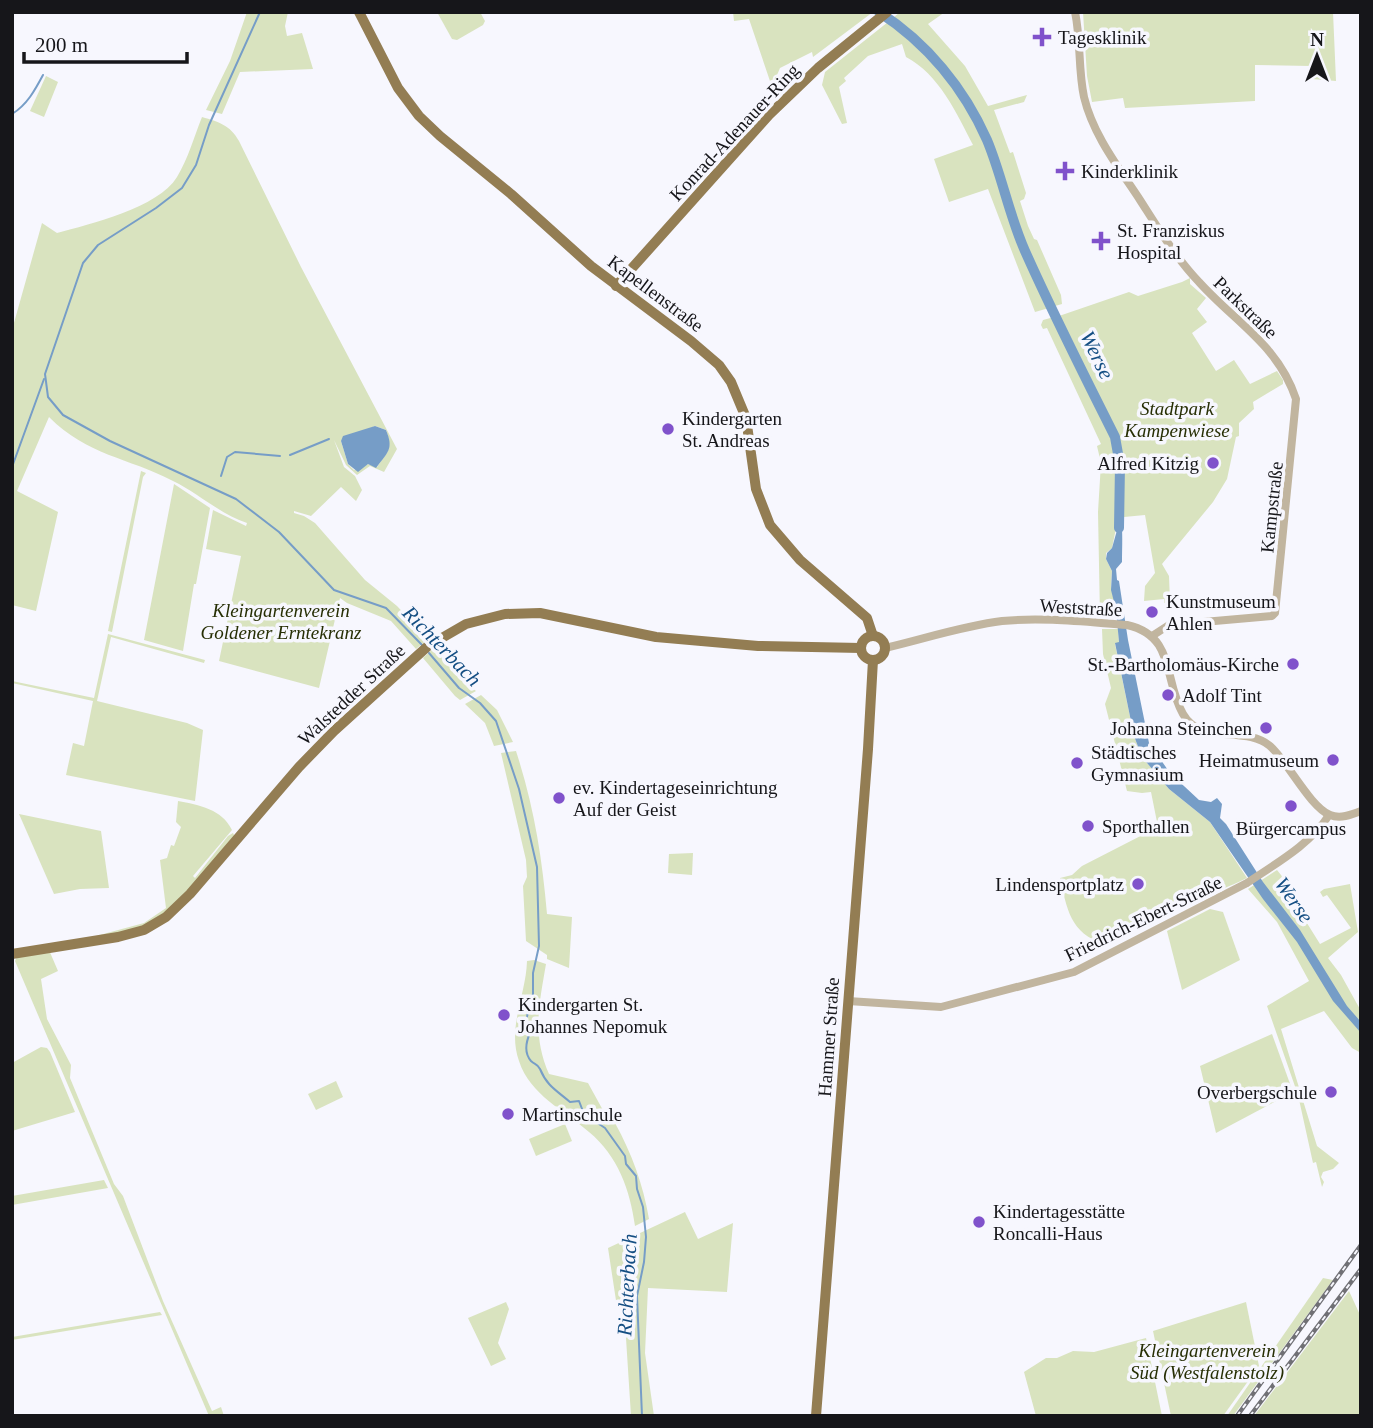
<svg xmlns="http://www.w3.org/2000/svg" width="1373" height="1428" font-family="Georgia,serif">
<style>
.green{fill:#d9e3bf;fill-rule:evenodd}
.water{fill:#769dc7}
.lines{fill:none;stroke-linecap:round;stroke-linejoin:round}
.stream{stroke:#769dc7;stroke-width:2}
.river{stroke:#769dc7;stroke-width:10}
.minor{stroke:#c1b59f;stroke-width:8}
.major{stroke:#937d53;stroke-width:10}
.rail-casing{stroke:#707075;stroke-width:4.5}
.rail{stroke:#f7f7fe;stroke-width:2;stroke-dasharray:5;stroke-linecap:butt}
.poi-dot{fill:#8052cb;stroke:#f7f7fe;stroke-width:2.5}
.labels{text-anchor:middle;stroke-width:7;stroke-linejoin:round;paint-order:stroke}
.poi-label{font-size:19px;fill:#16161a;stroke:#f7f7fe;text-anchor:start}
.street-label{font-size:19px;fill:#16161a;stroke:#f7f7fe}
.park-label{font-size:19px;font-style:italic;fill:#272f05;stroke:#f7f7fe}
.water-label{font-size:21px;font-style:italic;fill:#144e83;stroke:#f7f7fe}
</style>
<rect width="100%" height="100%" fill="#f7f7fe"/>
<g class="green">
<polygon points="247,12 288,12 285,26 287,36 302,33 313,69 240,72 222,114 206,110 230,61"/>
<polygon points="437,12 480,12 485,21 483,25 457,40 452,39"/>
<polygon points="733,12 873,12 813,57 812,52 780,68 772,87 749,19 734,21"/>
<path d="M900,12H945L928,24L965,66L988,106L1027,95L1024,102L994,110L1010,153L1013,152L1026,193L1024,199L1020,201L1028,226L1034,239L1037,240L1061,295L1062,304L1055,306C1042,279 1027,252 1016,224C1006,197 1000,169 990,143C971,93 934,50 893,18Z"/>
<polygon points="1083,12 1333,12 1336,81 1312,79 1311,66 1255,65 1255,101 1125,108 1123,98 1092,102 1087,76"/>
<path d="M888,22C931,52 964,93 985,142C996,168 1002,197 1012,224C1023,253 1038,280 1049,308L1035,312L988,189L949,202L934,159L973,145C957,114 939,74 906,57L902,44L868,56L844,78L846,81L839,87L847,123L842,124L822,85L825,72Z"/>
<polygon points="46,76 58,82 44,117 30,111"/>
<path d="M202,117C219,122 230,125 239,141L301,267L397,449L384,472L370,466L357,475L346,465L334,440L344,467L355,476L362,490L356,501L341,487L311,516L294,511V513L304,516L315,523L365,580L397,606L428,639L416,649L391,621L347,603L340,598L319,688L219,661L241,556L206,549L213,510L246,526L247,523C220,514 198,493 173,481C127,457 88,456 49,417L17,491L58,512L36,611L12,605V330L42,223L57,233C90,224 158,208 177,177C188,159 194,137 202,117ZM375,426L386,430C393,450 388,451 377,467L368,464L354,470L348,464L341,441Z"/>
<polygon points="1190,278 1190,284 1206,298 1197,309 1207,322 1192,333 1216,371 1234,360 1250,384 1277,371 1283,380 1283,384 1253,402 1254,409 1239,423 1239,436 1236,437 1227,479 1213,502 1162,564 1169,576 1170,602 1164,603 1164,599 1144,601 1145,586 1155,573 1145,515 1124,517 1123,465 1118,436 1059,316 1129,292 1138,296 1182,282"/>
<polygon points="1054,317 1115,447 1118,518 1112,548 1106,553 1106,559 1112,571 1111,586 1117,617 1100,617 1098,512 1101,463 1097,446 1101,444 1047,328 1043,329 1041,325 1043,320"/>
<polygon points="141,471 146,473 143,477 112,632 108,631"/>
<polygon points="174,484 210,508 196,584 194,584 183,651 144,640"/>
<path d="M1102,629H1118L1119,643L1115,644L1134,736L1142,757L1169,789L1210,822L1247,878C1229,887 1212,893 1194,901L1192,899L1104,944C1070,933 1067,909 1060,878L1072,875L1082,866L1158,827L1151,792L1142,793L1127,791L1105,704L1111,688L1103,654Z"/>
<polygon points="108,634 205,660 204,663 111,637 97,701 187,723 203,730 195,801 66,775 73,743 84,746 93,701 12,683 12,681 94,698"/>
<polygon points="435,647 459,678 476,691 460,700 455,696 423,658"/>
<polygon points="481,695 497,710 513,742 494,746 485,723 465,704"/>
<path d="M516,751C534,807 542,856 547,914L572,917L569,968L547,959V955L526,941L523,886L527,877L526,860L501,753Z"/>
<path d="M178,801C199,805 222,809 232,830L193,876L195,878L228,836L233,833L235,837C206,871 178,914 134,930C123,934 108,934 96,936L144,923L166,908L160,860L167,858L171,845L174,846L181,827L176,822Z"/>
<polygon points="19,814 101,831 109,888 80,889 54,894"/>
<polygon points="693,853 692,875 668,873 669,854"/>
<polygon points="1277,870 1285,880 1282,883 1320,944 1351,928 1327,895 1323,897 1320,892 1324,889 1350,884 1358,932 1328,958 1341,975 1361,1011 1361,1053 1352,1048 1324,1011 1281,1029 1317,1146 1339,1163 1333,1169 1323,1172 1321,1177 1324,1182 1322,1187 1316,1162 1313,1163 1298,1095 1267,1006 1309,981 1277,922 1248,889"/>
<polygon points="1210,909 1223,912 1240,960 1182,990 1167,931"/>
<polygon points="49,950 58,971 41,979 47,1019 71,1065 70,1078 114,1184 123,1196 163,1301 212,1411 221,1407 224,1416 209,1416 15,961 17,957"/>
<path d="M534,960L546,964C539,1005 532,1035 549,1074L588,1083L610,1123H615C632,1154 643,1184 649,1219L635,1226C630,1190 618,1156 589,1132C564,1110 530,1095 519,1061C507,1028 526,995 527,961Z"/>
<polygon points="1272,1034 1293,1092 1216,1133 1200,1066"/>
<polygon points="41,1047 47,1048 50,1052 75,1112 12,1131 12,1063"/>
<polygon points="336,1081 343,1097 316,1110 308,1094"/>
<polygon points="565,1124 572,1141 536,1156 529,1139"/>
<polygon points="104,1180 108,1188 12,1205 12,1196"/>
<polygon points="685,1212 698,1239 733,1223 727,1292 648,1288 645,1353 654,1416 631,1416 624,1307 617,1307 608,1248"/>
<polygon points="1323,1278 1333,1280 1233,1416 1227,1416"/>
<polygon points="1349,1291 1361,1317 1361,1416 1254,1416"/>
<polygon points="506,1302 509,1309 498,1343 506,1359 491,1366 468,1318"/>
<polygon points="1246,1302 1259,1366 1223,1416 1171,1416 1153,1331"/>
<polygon points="160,1312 162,1315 12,1340 12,1337"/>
<polygon points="1146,1338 1162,1416 1036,1416 1024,1372 1046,1358 1057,1358 1073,1351 1094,1352"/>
</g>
<g class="water">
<path d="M375,426L386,430C394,449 388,452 376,468L368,464L358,472L348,464L341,441L343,436Z"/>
<path d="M1121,516C1123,533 1122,546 1122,562L1116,569L1117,580L1119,581L1128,640L1149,743L1170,773L1199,800L1211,802L1217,798L1222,804L1220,818L1226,824L1263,882L1300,930L1347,1006L1361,1022V1033L1333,1001L1297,942L1263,899L1210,822L1169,789L1142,757L1134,736L1115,643L1119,642L1116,610L1111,590L1112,571L1106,559L1107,553L1112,548Z"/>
</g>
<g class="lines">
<g class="stream">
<polyline points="260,12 209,125 196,165 182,188 156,208 98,245 83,263 45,374 48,397 63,415 110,441 236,499 279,532 334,590 386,608 423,646"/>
<path d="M12,114C27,105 35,90 43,75"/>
<polyline points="290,455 329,439"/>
<polyline points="12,467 44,379"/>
<polyline points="221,476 227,457 235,452 280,456"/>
<path d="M429,653L459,688L480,703L496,721L519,789L537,867L539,946L533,973V994L525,1024L530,1033C526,1042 524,1053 531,1061C535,1065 537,1063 540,1069C547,1086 556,1090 570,1102L579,1101L584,1114L605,1128L625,1156L626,1164L636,1176L637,1189L643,1207L646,1237L644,1262L637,1296L642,1416"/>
</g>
<path class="river" d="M879,12C927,43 964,88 987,140C1002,176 1009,215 1025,251C1053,314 1084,375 1115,437L1120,465L1119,528"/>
<g class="minor">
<path d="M1075,12C1081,40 1078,69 1084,97C1093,135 1119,168 1140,200C1158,228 1176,258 1199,282C1236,323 1278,345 1296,399L1275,613L1272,616L1169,625L1152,636"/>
<path d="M885,648C924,639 962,626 1002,621C1043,617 1085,622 1127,625C1176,636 1163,679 1183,714C1201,746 1245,725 1270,746C1288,762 1310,807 1330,815C1340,819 1351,815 1361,811"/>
<path d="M1247,883C1275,864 1311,844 1329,815"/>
<polyline points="848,1001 941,1007 1074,972 1245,884"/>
</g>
<g class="major">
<polyline points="359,12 398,88 419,116 440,136 511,194 591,266 691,341 719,365 731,382 746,418 756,489 770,525 800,560 867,618 873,636"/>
<polyline points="616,286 769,115 818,68 887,12"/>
<circle cx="873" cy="648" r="12"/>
<polyline points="12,954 118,937 144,930 166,917 190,894 299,767 334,731 428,646 466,624 505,614 540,613 656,637 758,646 861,648"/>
<polyline points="816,1416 868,749 873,660"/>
</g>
<g class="rail-casing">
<g id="rail">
<polyline points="1237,1416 1361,1245"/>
<polyline points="1250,1416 1361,1269"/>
</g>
</g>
<use href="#rail" class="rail"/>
</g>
<g class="poi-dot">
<path d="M1038.5 26.5h7v7h7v7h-7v7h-7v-7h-7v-7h7z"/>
<path d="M1061.5 160.5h7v7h7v7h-7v7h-7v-7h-7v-7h7z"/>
<path d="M1097.5 230.5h7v7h7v7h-7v7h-7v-7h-7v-7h7z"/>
<circle cx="668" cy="429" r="7"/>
<circle cx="1213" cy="463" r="7"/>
<circle cx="1152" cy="612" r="7"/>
<circle cx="1293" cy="664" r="7"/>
<circle cx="1168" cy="695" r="7"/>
<circle cx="1266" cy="728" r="7"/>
<circle cx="1333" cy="760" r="7"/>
<circle cx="1077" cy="763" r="7"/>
<circle cx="559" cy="798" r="7"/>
<circle cx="1291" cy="806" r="7"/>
<circle cx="1088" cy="826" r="7"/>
<circle cx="1138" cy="884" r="7"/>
<circle cx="504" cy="1015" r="7"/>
<circle cx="1331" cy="1092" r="7"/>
<circle cx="508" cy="1114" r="7"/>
<circle cx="979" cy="1222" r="7"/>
</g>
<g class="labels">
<g class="poi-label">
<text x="1058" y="44">Tagesklinik</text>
<text x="1081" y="178">Kinderklinik</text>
<text x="1117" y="237">St. Franziskus<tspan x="1117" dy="22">Hospital</tspan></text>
<text x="682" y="425">Kindergarten<tspan x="682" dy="22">St. Andreas</tspan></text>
<text x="1199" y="470" text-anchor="end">Alfred Kitzig</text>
<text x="1166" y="608">Kunstmuseum<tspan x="1166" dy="22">Ahlen</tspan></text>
<text x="1279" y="671" text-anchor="end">St.-Bartholomäus-Kirche</text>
<text x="1182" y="702">Adolf Tint</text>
<text x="1252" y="735" text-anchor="end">Johanna Steinchen</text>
<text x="1091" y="759">Städtisches<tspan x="1091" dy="22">Gymnasium</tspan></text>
<text x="1319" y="767" text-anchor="end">Heimatmuseum</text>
<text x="573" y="794">ev. Kindertageseinrichtung<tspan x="573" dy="22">Auf der Geist</tspan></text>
<text x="1102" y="833">Sporthallen</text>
<text x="1291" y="835" text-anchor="middle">Bürgercampus</text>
<text x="1124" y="891" text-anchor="end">Lindensportplatz</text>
<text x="518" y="1011">Kindergarten St.<tspan x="518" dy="22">Johannes Nepomuk</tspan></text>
<text x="1317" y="1099" text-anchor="end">Overbergschule</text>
<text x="522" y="1121">Martinschule</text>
<text x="993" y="1218">Kindertagesstätte<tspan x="993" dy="22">Roncalli-Haus</tspan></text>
</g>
<g class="street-label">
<text transform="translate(734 132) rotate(-47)" y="7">Konrad-Adenauer-Ring</text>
<text transform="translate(656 293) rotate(37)" y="7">Kapellenstraße</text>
<text transform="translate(1246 307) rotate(44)" y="7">Parkstraße</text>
<text transform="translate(1271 507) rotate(-84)" y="7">Kampstraße</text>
<text transform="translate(1081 607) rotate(3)" y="7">Weststraße</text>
<text transform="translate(351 694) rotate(-43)" y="7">Walstedder Straße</text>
<text transform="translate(1143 918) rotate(-26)" y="7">Friedrich-Ebert-Straße</text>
<text transform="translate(828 1037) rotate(-86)" y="7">Hammer Straße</text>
</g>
<g class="park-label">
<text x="1177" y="415">Stadtpark<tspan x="1177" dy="22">Kampenwiese</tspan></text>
<text x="281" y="617">Kleingartenverein<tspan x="281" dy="22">Goldener Erntekranz</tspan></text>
<text x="1207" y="1357">Kleingartenverein<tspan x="1207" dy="22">Süd (Westfalenstolz)</tspan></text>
</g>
<g class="water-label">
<text transform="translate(1097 355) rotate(64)" y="7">Werse</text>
<text transform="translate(442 646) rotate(46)" y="7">Richterbach</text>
<text transform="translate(1294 900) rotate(55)" y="7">Werse</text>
<text transform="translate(627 1285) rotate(-87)" y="7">Richterbach</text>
</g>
</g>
<rect width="1373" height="1428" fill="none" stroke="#16161a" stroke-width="28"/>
<g transform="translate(1317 56)" stroke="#f7f7fe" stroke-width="5" paint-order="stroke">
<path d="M0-5L12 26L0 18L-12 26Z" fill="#16161a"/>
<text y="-10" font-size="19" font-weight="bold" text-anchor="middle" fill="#16161a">N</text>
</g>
<path d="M24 52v10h163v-10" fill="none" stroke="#16161a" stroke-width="3.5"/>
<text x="35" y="52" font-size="21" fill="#16161a" stroke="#f7f7fe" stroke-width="5" paint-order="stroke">200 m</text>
</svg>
